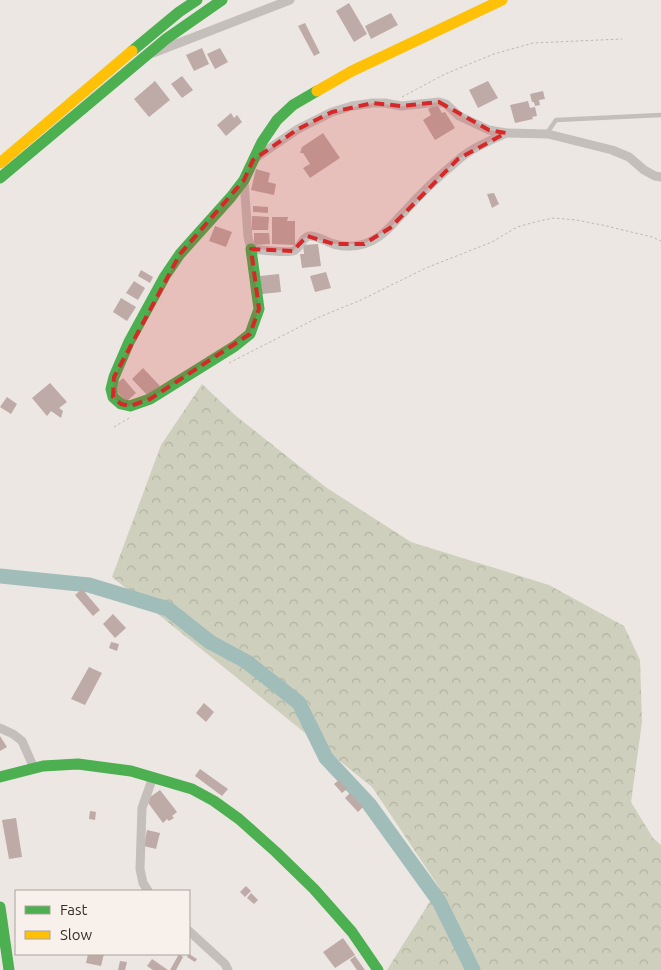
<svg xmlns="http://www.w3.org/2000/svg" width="661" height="970" font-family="Ubuntu,sans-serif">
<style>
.forest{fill:url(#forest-crowns)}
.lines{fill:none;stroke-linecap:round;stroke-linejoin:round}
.river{stroke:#a0bdb9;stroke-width:15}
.building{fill:#beaaa6}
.path{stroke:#beb7b3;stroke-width:1;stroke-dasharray:2.5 2.5;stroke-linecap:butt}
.lane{stroke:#c5bfbb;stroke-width:4.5}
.street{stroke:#c5bfbb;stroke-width:9}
.fast{stroke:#4caf50;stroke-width:11}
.slow{stroke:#ffc107;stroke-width:11}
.marked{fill:#d62828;fill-opacity:0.2;stroke:#d62828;stroke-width:4;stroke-dasharray:10 6;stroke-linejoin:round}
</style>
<defs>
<pattern id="forest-crowns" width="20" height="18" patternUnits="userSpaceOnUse" patternTransform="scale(1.25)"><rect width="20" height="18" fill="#ced0bd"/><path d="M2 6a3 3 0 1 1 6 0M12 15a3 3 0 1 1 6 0" fill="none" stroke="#b2b3a3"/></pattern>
</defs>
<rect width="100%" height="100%" fill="#ece7e2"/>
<polygon class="forest" points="202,384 236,416 327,488 411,542 549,585 624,626 640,660 642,722 631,802 653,838 661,845 661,970 387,970 439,887 372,787 112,577 161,445"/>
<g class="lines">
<polyline class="river" points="0,576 89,585 168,609 210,642 247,662 299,703 326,758 369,804 439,901 473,970"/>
</g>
<g class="building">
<polygon points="349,3 367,34 354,42 336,11"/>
<polygon points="391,13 398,25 371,39 365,26"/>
<polygon points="305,23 320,53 314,56 298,26"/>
<polygon points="202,48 209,64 194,71 186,55"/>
<polygon points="220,48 228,62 215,69 207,54"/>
<polygon points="182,76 193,90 182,98 171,84"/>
<polygon points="155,81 170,100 149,117 134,99"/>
<polygon points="488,81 498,98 478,108 469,90"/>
<polygon points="543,91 545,99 539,100 540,105 535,106 534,102 532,102 530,94"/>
<polygon points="528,101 530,108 535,107 537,116 532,117 533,119 515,123 510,105"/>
<polygon points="437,104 442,113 445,112 455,128 435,140 423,120 431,115 428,109"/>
<polygon points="231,113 234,118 237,115 242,122 226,136 217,125"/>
<polygon points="323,133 340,158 310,178 303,168 310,164 303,153 300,153 302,147"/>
<polygon points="256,169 270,173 268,182 276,184 274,195 251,190"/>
<polygon points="494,193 499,204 492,208 487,194"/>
<polygon points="253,206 268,207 268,213 253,212"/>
<polygon points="252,216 269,217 268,230 252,230"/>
<polygon points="272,217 288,217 287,221 295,221 295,245 272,244"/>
<polygon points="215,226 232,232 226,247 209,241"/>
<polygon points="254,233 269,233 270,244 254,245"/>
<polygon points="318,244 321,266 302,268 300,254 304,254 303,245"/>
<polygon points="141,270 153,277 150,283 138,276"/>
<polygon points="326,272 331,288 315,292 310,276"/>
<polygon points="279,274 281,292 262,294 260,276"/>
<polygon points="134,281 145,288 138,300 126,293"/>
<polygon points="121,298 136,307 127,321 113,312"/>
<polygon points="143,368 160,386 148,396 132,379"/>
<polygon points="123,378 136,393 126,402 113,387"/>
<polygon points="50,383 67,402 59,408 63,411 61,418 51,411 47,416 32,398"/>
<polygon points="7,397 17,404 11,414 0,407"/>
<polygon points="82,589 100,610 93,616 75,595"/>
<polygon points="113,614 126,628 115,638 103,624"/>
<polygon points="111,642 119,644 117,651 109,648"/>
<polygon points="89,667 102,673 85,705 71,699"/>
<polygon points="204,703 214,712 206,722 196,713"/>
<polygon points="0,736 7,747 0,751"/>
<polygon points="200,769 228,789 222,796 195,776"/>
<polygon points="339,780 347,789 342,793 334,784"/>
<polygon points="160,790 177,812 172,816 174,818 169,821 167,819 163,823 146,800"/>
<polygon points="350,793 363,807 358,812 345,798"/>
<polygon points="90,811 96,812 95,820 89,819"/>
<polygon points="16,818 22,857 9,859 2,820"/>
<polygon points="147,830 160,833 156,849 144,846"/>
<polygon points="246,886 251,891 245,897 240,892"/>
<polygon points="251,893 258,900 254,904 247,898"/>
<polygon points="343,938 355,955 335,968 323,952"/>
<polygon points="88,954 104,954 101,966 86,963"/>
<polygon points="179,954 183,957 176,970 170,970"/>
<polygon points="189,954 197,959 195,962 187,957"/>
<polygon points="355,956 365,970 357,970 350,960"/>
<polygon points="152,959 168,970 153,970 147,966"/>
<polygon points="120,961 127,962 125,970 118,970"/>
</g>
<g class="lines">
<g class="path">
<polyline points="402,97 445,74 494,54 533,43 622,39"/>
<polyline points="229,363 317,318 361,300 426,268 492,242 517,227 539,221 554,218 576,220 602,225 652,237 661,241"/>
<polyline points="114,427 131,417"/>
</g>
<polyline class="lane" points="547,133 556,120 661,115"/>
<g class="street">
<polyline points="153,53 290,0"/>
<polyline points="254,159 298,129 332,112 352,106 373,103 385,103 401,106 439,102 446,104 459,116 489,130 506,133 548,134 612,150 629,157 644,170 655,176 661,177"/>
<path d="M244,180L248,237L251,249C260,250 286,253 293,251C300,249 302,237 309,236C316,235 325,241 331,243C341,247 354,247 364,244C383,238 392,224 405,211C421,193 439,176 457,161C471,148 490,141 506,133"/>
<polyline points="0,728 13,734 22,741 34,768"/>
<polyline points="148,891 143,883 140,869 142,808 153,777"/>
<polyline points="189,931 225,964 228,970"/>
</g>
<g class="fast">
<polyline points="132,51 179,12 197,0"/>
<polyline points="0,178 166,39 222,0"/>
<polyline points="251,249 259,309 250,334 235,346 150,399 130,406 121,404 113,397 111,389 114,377 129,342 165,276 180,254 231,197 244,180 262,142 277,120 293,105 317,91"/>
<polyline points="0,777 43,766 78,764 131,771 192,789 214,801 239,819 276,852 314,889 352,932 378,970"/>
<polyline points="0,907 9,970"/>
</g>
<g class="slow">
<polyline points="317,91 352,71 502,0"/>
<polyline points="0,163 132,51"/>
</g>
</g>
<path class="marked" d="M439,102L489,130L506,133L458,159L390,228L364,244H334L307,236L293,251L251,249L259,309L250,334L150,399L130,406L121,404L113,397L114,377L180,254L244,180L253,160L298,129L332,112L373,103L401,106Z"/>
<rect x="15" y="890" width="175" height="65" fill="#f8f0ea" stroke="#aaa29d"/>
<rect x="25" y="906" width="25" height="8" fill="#4caf50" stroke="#aaa29d"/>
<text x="60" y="915" font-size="15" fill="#362c2a">Fast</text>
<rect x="25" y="931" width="25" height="8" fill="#ffc107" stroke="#aaa29d"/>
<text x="60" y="940" font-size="15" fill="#362c2a">Slow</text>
</svg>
